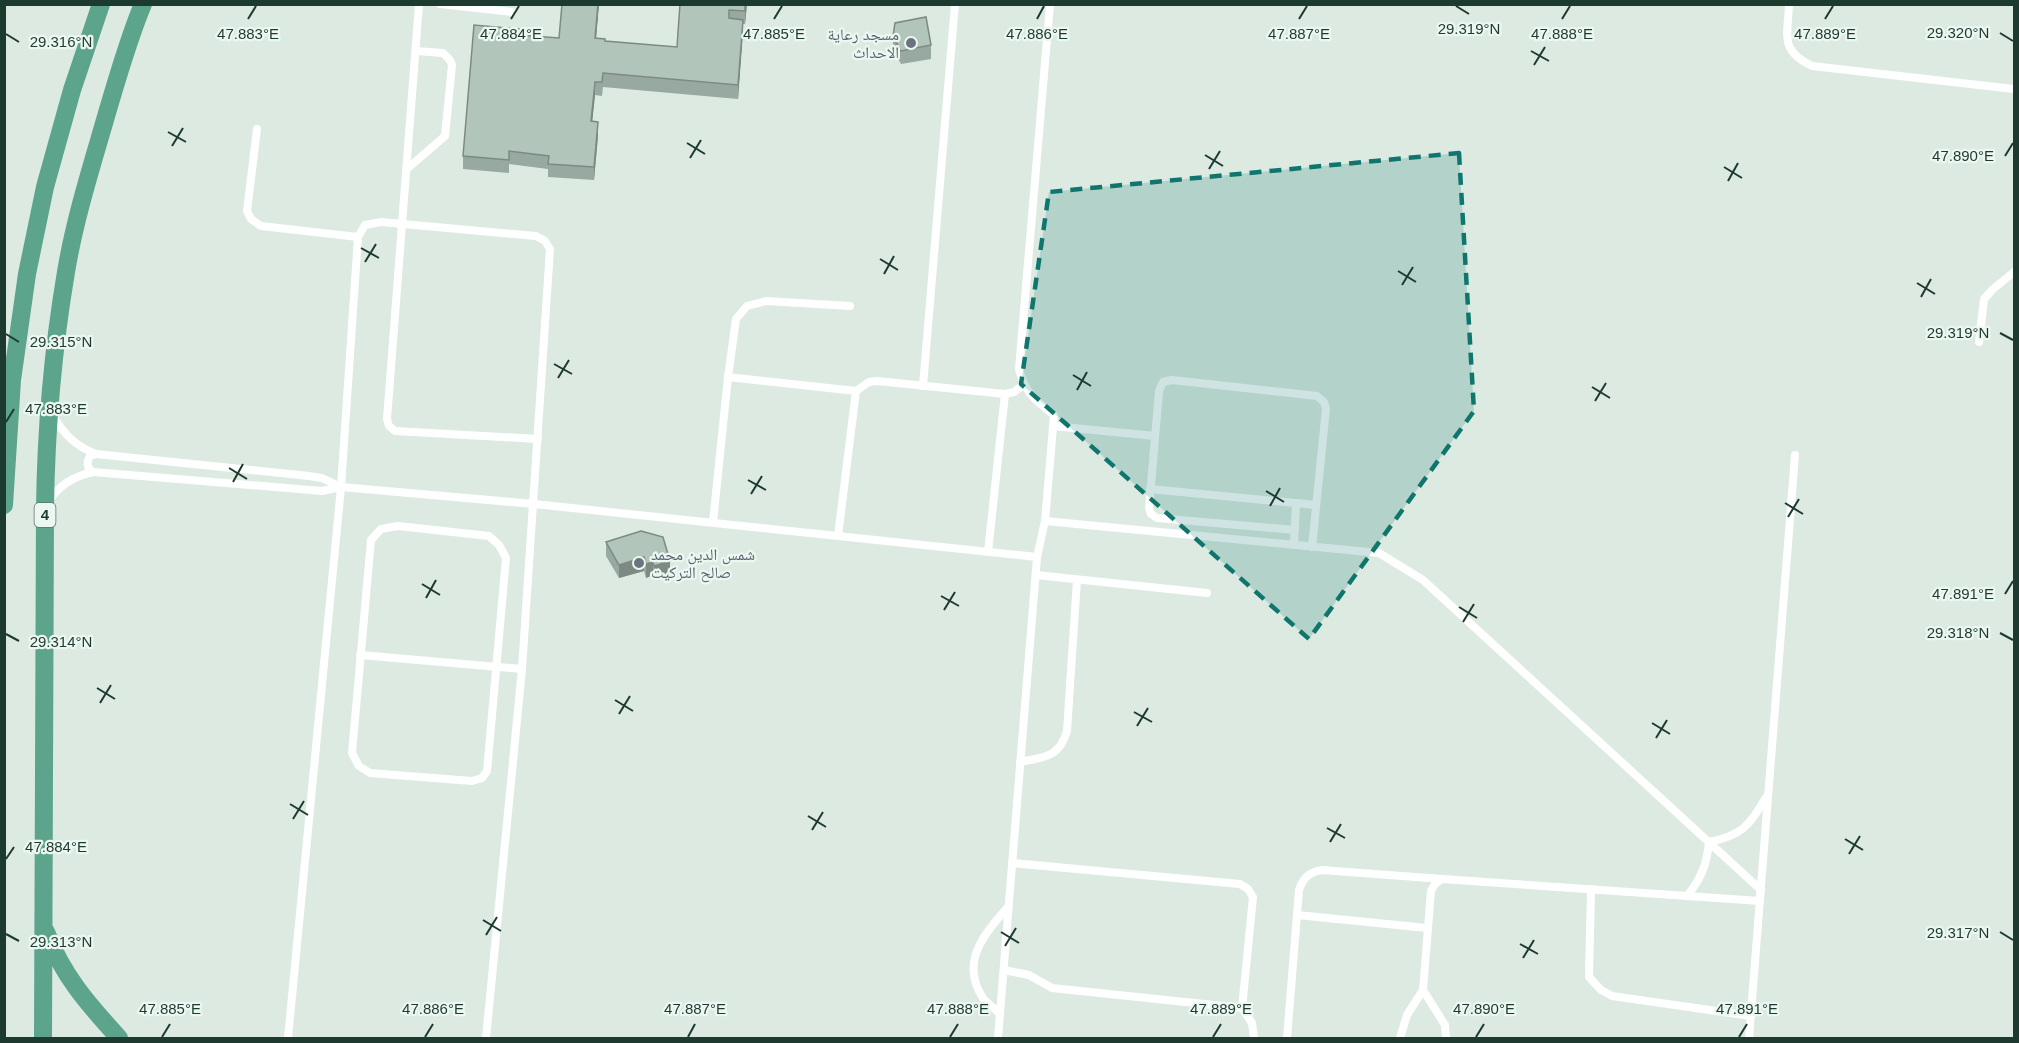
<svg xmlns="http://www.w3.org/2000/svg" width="2019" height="1043" font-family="Helvetica,'Noto Naskh Arabic',sans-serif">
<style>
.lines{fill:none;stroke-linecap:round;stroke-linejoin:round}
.service{stroke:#fff;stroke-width:8}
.primary{stroke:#5ca48b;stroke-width:18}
.wall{fill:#98a9a1}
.shaded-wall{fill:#7c8a83}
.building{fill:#b1c5bb;stroke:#7c8a83;stroke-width:1.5}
.marked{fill:#0f766e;fill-opacity:0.2;stroke:#0f766e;stroke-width:4.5;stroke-dasharray:12 8;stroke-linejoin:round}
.ticks{fill:none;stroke:#1d3a30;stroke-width:2}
.worship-dot{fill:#6b7280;stroke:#ecf7f1;stroke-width:2}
.labels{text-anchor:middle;stroke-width:4.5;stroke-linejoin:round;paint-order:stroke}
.shield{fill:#ecf7f1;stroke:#5b736a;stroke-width:1.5}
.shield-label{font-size:15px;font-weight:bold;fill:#1d3a30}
.worship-label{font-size:16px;fill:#5b616d;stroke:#ecf7f1;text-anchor:end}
.ticks-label{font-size:15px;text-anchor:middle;fill:#1d3a30;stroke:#ecf7f1;stroke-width:4.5;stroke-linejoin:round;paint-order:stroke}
</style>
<rect width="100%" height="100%" fill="#dceae2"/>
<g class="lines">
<g class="service">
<polyline points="419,4 387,419 389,426 395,431 538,439"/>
<polyline points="440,4 512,12"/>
<path d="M1789,4C1788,36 1779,50 1812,66L2014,89"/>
<polyline points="257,129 247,211 251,219 261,226 358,237"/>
<polyline points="408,168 445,136 452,65 450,60 443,53 416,51"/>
<polyline points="1979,342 1984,299 1993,289 2014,272"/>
<polyline points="728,377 856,391 869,382 877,381 1005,394 1014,392 1023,385"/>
<polyline points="923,386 955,4"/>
<path d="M52,415C64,434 75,446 96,454L309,476L322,478L341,487"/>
<polyline points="1053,426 1155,436"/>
<path d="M93,472C87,468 86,463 90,456L96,454"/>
<polyline points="1150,489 1316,505"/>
<path d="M48,502C59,485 74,476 93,472L322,491L341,487L534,504L1037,557"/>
<polyline points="1045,521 1379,553 1423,580 1761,890"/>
<polyline points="713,522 728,377 736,319 747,306 766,301 850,306"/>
<polygon points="398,526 489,536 499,545 506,558 487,771 482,778 472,781 370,773 359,766 352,753 371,540 381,529"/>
<polyline points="1295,530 1157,518 1151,514 1149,508 1159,391 1163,382 1172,380 1317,396 1324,402 1326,409 1312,547"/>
<polyline points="838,536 856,391"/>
<polyline points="1294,545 1296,503"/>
<polyline points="988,552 1005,394"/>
<polyline points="1036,575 1207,593"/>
<polyline points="360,655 522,669"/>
<path d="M1020,762C1044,757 1059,758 1067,731L1077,580"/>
<polyline points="1591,889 1589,977 1601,990 1612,996 1751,1016"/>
<path d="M1687,896C1701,879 1707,864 1709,842C1744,835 1749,825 1767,796"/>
<polyline points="1297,915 1427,928"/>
<polyline points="1004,970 1029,975 1052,988 1242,1008 1253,897 1248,889 1240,884 1012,863"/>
<polyline points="1423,990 1445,1025 1446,1038"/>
<polyline points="1242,1008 1252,1023 1254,1038"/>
<path d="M1000,1014C995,1009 988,1004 983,998C959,962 985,933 1008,907"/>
<polyline points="288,1038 341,487 358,237 365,225 381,222 536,236 545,241 550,249 522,669 486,1038"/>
<path d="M998,1038L1037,557L1045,521L1054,415C1036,401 1025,393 1019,369L1050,4"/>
<path d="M1287,1038L1299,890C1303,878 1309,872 1322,870L1442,879"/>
<polyline points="1400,1038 1407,1015 1423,990 1431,891 1435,884 1442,879 1760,901"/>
<polyline points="1749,1038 1795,455"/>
</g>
<g class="primary">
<polyline points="4,505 12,380 27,274 45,187 72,90 101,4"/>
<path d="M46,932C63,976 88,1004 119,1038"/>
<path d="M43,1038L45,508C46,430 53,349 66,272C75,218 92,165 107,113C118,76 128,40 143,4"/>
</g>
</g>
<g class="wall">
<polygon points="562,4 599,4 596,38 605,41 677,47 680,4 747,4 745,24 743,24 738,99 603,87 602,96 595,95 592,121 598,136 594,180 548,177 548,169 509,164 509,173 463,169 463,156 519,35 559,38"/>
<polygon points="893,36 931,45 931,59 901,64 893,50"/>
<polygon points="641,531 670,574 654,579 653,575 646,578 644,571 619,578 606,556 606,542"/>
</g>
<g class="shaded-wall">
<polygon points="598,4 599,4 595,51 595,38"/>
<polygon points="745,4 747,4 745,24"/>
<polygon points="743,20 743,33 738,99 738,85"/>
<polygon points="595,82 595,95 591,134 591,121"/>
<polygon points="598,122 598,136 594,180 594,167"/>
<polygon points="644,557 644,571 619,578 619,565"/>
<polygon points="670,561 670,574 654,579 654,566"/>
<polygon points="653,562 653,575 646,578 646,564"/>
</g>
<g class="building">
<polygon points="562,4 598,4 595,38 605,39 605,41 677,47 680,4 745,4 745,11 729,10 729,18 743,20 738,85 603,73 602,82 595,82 591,121 598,122 594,167 548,164 549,156 509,151 509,160 463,156 474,25 519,29 519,35 559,38"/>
<polygon points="926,17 931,45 901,51 893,36 895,23"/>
<polygon points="641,531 663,537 670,561 654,566 653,562 646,564 644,557 619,565 606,542"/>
</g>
<path class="marked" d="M1459,153L1474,411L1309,639L1021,384L1049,192Z"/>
<path class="ticks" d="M1456,6L1469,14M248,19L256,6M511,19L519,6M774,19L782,6M1037,19L1044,6M1299,19L1307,6M1562,19L1570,6M1825,19L1833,6M2000,33L2013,41M6,34L19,42M1531,51L1549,61M1534,65L1545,47M168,132L186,142M687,143L705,154M172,146L183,128M1205,155L1223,166M2005,156L2013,143M690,158L701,140M1724,167L1742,178M1209,169L1220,151M1728,181L1738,163M361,248L379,258M880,259L898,270M365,262L376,244M1398,271L1416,282M884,274L894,256M1917,283L1935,294M1402,285L1413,267M1921,297L1931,279M2000,333L2013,340M6,334L19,342M554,364L572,374M1073,375L1091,386M558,378L569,360M1592,387L1610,398M1077,390L1087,372M1595,401L1606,383M6,422L14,409M229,468L247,479M748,480L766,490M233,482L243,464M1266,491L1284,502M751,494L762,476M1785,503L1803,514M1270,506L1280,488M1788,517L1799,499M422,584L440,595M2005,594L2013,581M941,596L959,606M426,598L436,580M1459,607L1477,618M944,610L955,592M1463,622L1474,604M2000,633L2013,640M6,634L19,641M97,688L115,699M615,700L633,711M100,703L111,685M1134,712L1152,722M619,714L630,696M1652,723L1670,734M1137,726L1148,708M1656,738L1667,720M290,804L308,815M808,816L826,827M293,819L304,801M1327,828L1345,838M812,830L823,812M1845,839L1863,850M1330,842L1341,824M1849,854L1860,836M6,859L14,847M483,920L501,931M1001,932L1019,943M2000,932L2013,940M6,934L19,941M486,935L497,917M1520,944L1538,954M1005,946L1016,928M1523,958L1534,940M162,1037L170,1024M425,1037L433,1024M688,1037L695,1024M950,1037L958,1024M1213,1037L1221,1024M1476,1037L1484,1024M1739,1037L1747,1024"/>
<g class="worship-dot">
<circle cx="911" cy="43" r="6"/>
<circle cx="639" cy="563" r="6"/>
</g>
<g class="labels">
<rect class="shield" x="34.5" y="503" width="21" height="24" rx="4.5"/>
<g class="shield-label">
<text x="45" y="520">4</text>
</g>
<g class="worship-label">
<text x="899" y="40">مسجد رعاية<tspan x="899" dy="18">الاحداث</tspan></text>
<text x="651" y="560" text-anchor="start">شمس الدين محمد<tspan x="651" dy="18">صالح التركيت</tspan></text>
</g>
</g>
<g class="ticks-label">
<text x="1469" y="34">29.319°N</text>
<text x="1958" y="38">29.320°N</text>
<text x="248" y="39">47.883°E</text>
<text x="511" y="39">47.884°E</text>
<text x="774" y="39">47.885°E</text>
<text x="1037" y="39">47.886°E</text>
<text x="1299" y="39">47.887°E</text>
<text x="1562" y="39">47.888°E</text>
<text x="1825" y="39">47.889°E</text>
<text x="61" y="47">29.316°N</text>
<text x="1963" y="161">47.890°E</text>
<text x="1958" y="338">29.319°N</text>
<text x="61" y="347">29.315°N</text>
<text x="56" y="414">47.883°E</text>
<text x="1963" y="599">47.891°E</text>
<text x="1958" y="638">29.318°N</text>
<text x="61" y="647">29.314°N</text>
<text x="56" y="852">47.884°E</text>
<text x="1958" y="938">29.317°N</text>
<text x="61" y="947">29.313°N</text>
<text x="170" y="1014">47.885°E</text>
<text x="433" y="1014">47.886°E</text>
<text x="695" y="1014">47.887°E</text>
<text x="958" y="1014">47.888°E</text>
<text x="1221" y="1014">47.889°E</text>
<text x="1484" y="1014">47.890°E</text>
<text x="1747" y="1014">47.891°E</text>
</g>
<rect width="2019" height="1043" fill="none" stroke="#1d3a30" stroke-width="12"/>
</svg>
